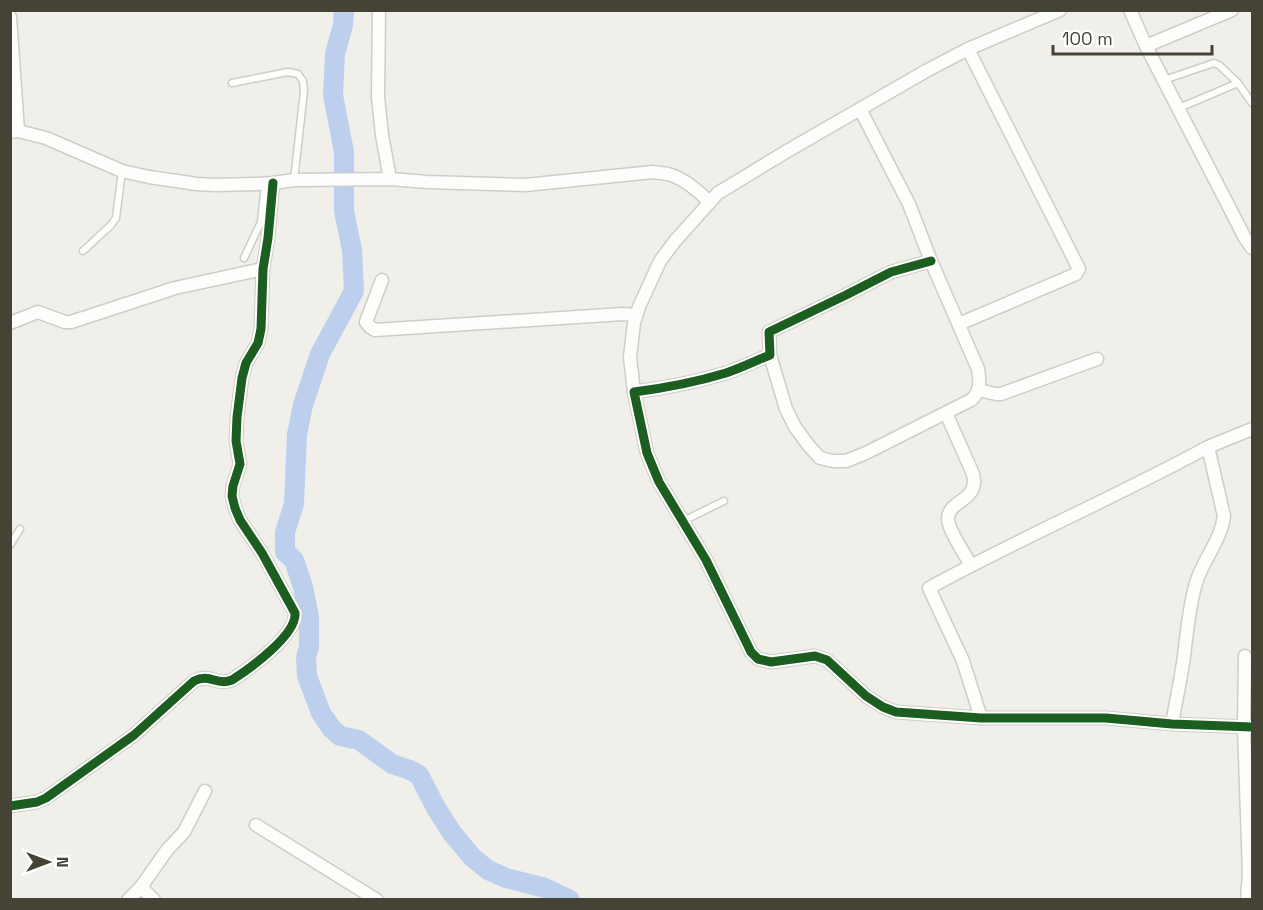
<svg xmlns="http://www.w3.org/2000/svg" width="1263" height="910" font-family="'Space Grotesk',sans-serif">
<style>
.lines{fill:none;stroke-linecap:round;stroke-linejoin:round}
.river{stroke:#bcd0ed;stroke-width:20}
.lane-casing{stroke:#cecdc7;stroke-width:9}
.street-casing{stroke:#cecdc7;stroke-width:15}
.lane{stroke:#fdfdfc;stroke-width:6}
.street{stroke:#fdfdfc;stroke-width:12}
.cycleway-casing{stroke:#fff;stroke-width:13}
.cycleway{stroke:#1b5e20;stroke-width:9}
</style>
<rect width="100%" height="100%" fill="#f0efea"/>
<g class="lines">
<polyline class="river" points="344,10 343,25 335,54 333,95 344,152 344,211 352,250 354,291 320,354 303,405 297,434 294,504 285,532 285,552 294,560 303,587 309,617 309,647 306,657 307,676 321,713 332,729 340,736 359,740 392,764 410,770 419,775 436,808 452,833 472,857 488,870 506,878 545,888 570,900"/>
<g class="lane-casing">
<g id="lane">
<polyline points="1164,80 1214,63 1219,65 1238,83"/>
<polyline points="232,83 288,72 298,74 303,81 304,91 294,180"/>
<polyline points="1179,108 1238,83 1252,103"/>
<polyline points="83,251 111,225 116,218 122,171"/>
<polyline points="244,258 261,222 265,184"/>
<polyline points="683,521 724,501"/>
<polyline points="10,545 20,529"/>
</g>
</g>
<g class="street-casing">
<g id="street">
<polyline points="379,10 378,97 382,135 390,179"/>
<polyline points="1130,10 1146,46 1245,238 1252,248"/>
<polyline points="10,17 18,131"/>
<polyline points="1146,46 1232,10"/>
<path d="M10,132L18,131L46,138L122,171L149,177L197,184L215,185L257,184L273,183L294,180L390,179L427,182L525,185L653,172C658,173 663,173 668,174C683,178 699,191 709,202"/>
<path d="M931,261L891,272L846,295L769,332L770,355C755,361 741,368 726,373C696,382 665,388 634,392L647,453L659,482L706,560L751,652L758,659L771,662L815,656L827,660L866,696L883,707L896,712L981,718H1106L1172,724L1252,727"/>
<polyline points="382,280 366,322 370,327 375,330 623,314 636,315"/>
<polyline points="10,323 38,312 65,322 71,322 175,288 263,269"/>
<polyline points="959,324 1076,274 1079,269 968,49"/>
<path d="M770,355L786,409L795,427L809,446L820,458L833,461H846L866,453L971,400C981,392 980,381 978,369L931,261L909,204L860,109"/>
<polyline points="978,390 996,394 1001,394 1097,359"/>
<polyline points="634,392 630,357 634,323 639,307 660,261 675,241 718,193 789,150 926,71 968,49 1060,10"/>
<path d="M946,413L973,474C980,502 948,499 948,519C948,529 965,555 971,565"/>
<polyline points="1245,656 1244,727 1249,873 1247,900"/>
<path d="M981,718L963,661L929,588C1020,538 1116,497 1208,447"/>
<path d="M1172,724C1176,701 1181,678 1184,656C1187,631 1189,607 1196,583C1203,559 1221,541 1224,516L1208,447L1252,429"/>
<path d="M10,806L37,802L46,798L134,735L194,681C211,673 216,686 232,680C249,669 297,635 295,613L262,553L240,520L235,508L232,496L233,486L240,464L236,441L237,417L242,378L246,363L258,343L261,329L263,269L268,238L273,183"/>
<polyline points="256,825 377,900"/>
<polyline points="141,887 154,900"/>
<polyline points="128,900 141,887 167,850 184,832 205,791"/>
</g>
</g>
<use href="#lane" class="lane"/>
<use href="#street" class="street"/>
<g class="cycleway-casing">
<g id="cycleway">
<path d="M931,261L891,272L846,295L769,332L770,355C755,361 741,368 726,373C696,382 665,388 634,392L647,453L659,482L706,560L751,652L758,659L771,662L815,656L827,660L866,696L883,707L896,712L981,718H1106L1172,724L1252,727"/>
<path d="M10,806L37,802L46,798L134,735L194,681C211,673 216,686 232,680C249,669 297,635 295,613L262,553L240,520L235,508L232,496L233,486L240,464L236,441L237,417L242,378L246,363L258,343L261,329L263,269L268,238L273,183"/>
</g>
</g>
<use href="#cycleway" class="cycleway"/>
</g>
<rect width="1263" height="910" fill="none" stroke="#454236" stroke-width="24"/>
<g transform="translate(48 862) rotate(90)" stroke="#ffffff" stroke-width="4.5" paint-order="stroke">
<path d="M0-4.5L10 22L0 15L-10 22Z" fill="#454236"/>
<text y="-9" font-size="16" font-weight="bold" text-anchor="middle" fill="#454236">N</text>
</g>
<path d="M1053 45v9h159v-9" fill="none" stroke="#454236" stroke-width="3"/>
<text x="1062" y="45" font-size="18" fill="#454236" stroke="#ffffff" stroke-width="4.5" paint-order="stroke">100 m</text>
</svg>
